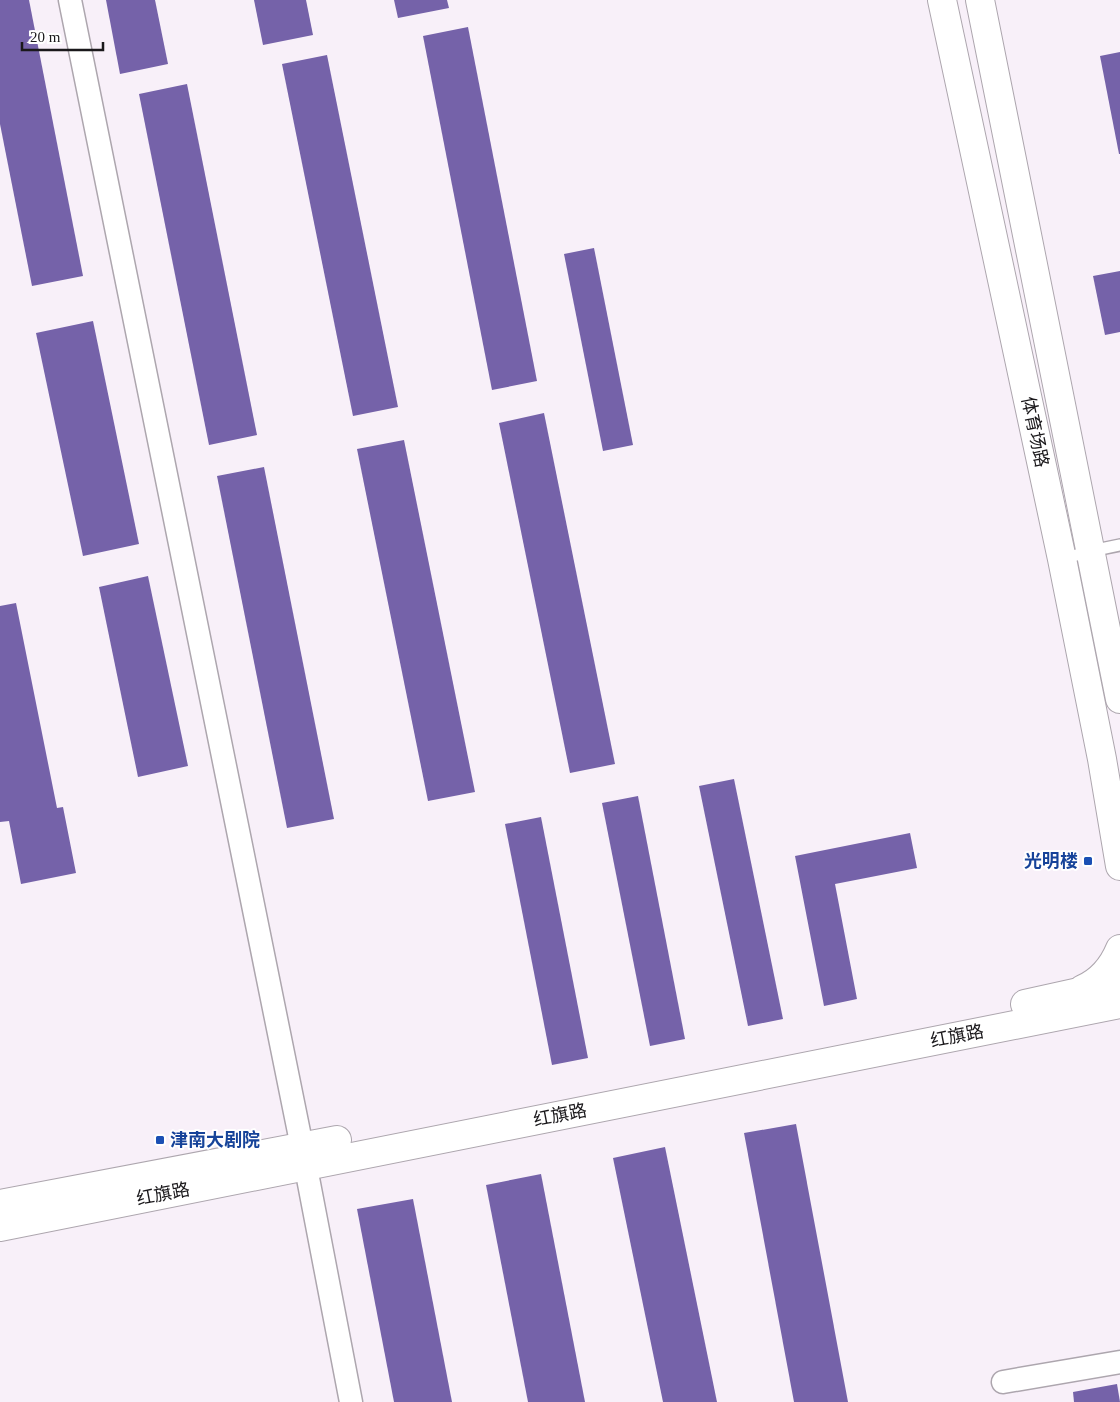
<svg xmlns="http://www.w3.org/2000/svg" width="1120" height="1402" font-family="'Times New Roman','Noto Sans SC',serif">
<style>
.building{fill:#7562a9}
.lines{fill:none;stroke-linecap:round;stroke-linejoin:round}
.lane-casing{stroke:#ada6ae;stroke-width:14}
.street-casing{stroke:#ada6ae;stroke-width:25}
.secondary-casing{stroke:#ada6ae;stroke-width:30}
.lane{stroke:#fff;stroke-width:11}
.street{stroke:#fff;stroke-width:22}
.secondary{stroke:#fff;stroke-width:28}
.transit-dot{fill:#1a4fb4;stroke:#fff;stroke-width:2}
.labels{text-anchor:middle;stroke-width:4;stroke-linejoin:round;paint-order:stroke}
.street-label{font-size:18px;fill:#1a181b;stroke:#fff}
.transit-label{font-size:18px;font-weight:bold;fill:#164399;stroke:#fff;text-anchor:end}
</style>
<rect width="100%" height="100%" fill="#f8f0f9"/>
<g class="building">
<polygon points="0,0 29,0 83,276 32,286 0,124"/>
<polygon points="106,0 155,0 168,64 120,74"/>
<polygon points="254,0 306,0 313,35 263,45"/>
<polygon points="394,0 447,0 449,8 398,18"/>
<polygon points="468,27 537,381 492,390 423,36"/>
<polygon points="1120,52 1120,154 1119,154 1100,56"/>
<polygon points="327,55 398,407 353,416 282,64"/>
<polygon points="187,84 257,435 209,445 139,94"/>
<polygon points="594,248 633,445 603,451 564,254"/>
<polygon points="1120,271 1120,332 1105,335 1093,276"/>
<polygon points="93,321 139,544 83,556 36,333"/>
<polygon points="544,413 615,764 570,773 499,423"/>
<polygon points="404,440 475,792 428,801 357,449"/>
<polygon points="264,467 334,819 287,828 217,476"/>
<polygon points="148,576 188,766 138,777 99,587"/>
<polygon points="16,603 57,808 63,807 76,873 21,884 9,821 0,822 0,606"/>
<polygon points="734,779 783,1019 748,1026 699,786"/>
<polygon points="638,796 685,1039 650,1046 602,803"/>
<polygon points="541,817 588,1058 552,1065 505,824"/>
<polygon points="910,833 917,868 835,884 857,999 824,1006 795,856"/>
<polygon points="796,1124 848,1402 794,1402 744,1133"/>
<polygon points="665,1147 717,1402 663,1402 613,1158"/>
<polygon points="541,1174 585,1402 528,1402 486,1185"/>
<polygon points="413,1199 452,1402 394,1402 357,1209"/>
<polygon points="1117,1384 1120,1402 1074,1402 1073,1392"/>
</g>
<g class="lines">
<g class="lane-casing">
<polyline id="lane" points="1062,559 1091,551 1120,545"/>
</g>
<g class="street-casing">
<g id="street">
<polyline points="70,0 302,1147 351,1402"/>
<polyline points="1003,1382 1120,1362"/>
</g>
</g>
<g class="secondary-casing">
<g id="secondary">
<polyline points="942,0 1062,559 1102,759 1120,866"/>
<polyline points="980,0 1120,699"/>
<path d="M1083,989C1101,981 1113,966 1120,949"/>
<polyline points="1025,1004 1120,983"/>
<polyline points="0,1204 337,1140"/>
<polyline points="0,1227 1120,1004"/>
</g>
</g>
<use href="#lane" class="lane"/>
<use href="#street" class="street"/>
<use href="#secondary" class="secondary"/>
</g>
<g class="transit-dot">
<rect x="1083" y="856" width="10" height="10" rx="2.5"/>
<rect x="155" y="1135" width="10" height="10" rx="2.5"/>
</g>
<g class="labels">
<g class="street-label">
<text transform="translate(1035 432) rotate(78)" y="6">体育场路</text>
<text transform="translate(957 1036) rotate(-11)" y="6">红旗路</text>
<text transform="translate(560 1115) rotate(-11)" y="6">红旗路</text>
<text transform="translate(163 1194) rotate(-11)" y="6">红旗路</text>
</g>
<g class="transit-label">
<text x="1078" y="867">光明楼</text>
<text x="170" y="1146" text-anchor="start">津南大剧院</text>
</g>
</g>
<path d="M22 42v8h81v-8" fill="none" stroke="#1a181b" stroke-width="2.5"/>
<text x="30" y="42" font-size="15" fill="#1a181b" stroke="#ffffff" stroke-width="4" paint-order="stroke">20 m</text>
</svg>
